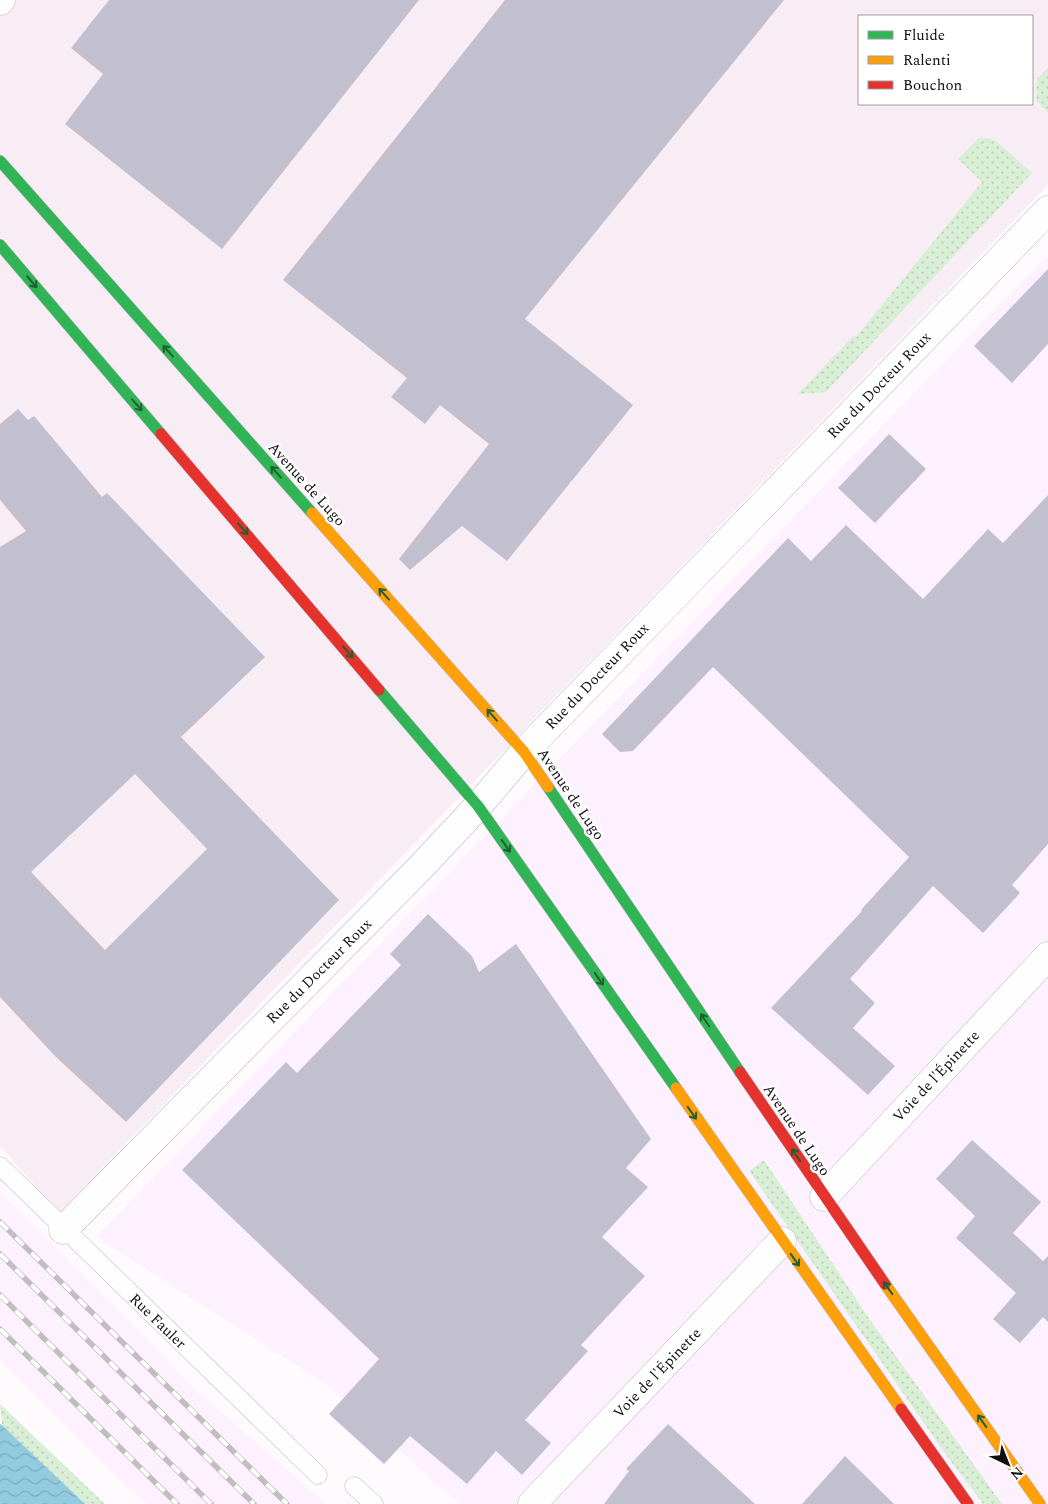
<svg xmlns="http://www.w3.org/2000/svg" width="1048" height="1504" font-family="Spectral,serif">
<style>
.commercial{fill:#f9edf5;fill-rule:evenodd}
.built{fill:#fef1ff}
.grass{fill:url(#grass-dots)}
.water{fill:url(#water-waves)}
.building{fill:#c2c0ce;fill-rule:evenodd}
.lines{fill:none;stroke-linecap:round;stroke-linejoin:round}
.lane-casing{stroke:#bbb7bb;stroke-width:19}
.street-casing{stroke:#bbb7bb;stroke-width:29}
.fast-casing{stroke:#bbb7bb;stroke-width:12}
.slow-casing{stroke:#bbb7bb;stroke-width:12}
.jam-casing{stroke:#bbb7bb;stroke-width:12}
.lane{stroke:#fffeff;stroke-width:18}
.street{stroke:#fffeff;stroke-width:28}
.fast{stroke:#30b455;stroke-width:11}
.slow{stroke:#ff9f0a;stroke-width:11}
.jam{stroke:#e5322d;stroke-width:11}
.rail-casing{stroke:#c0bfc0;stroke-width:5.5}
.rail{stroke:#fff;stroke-width:4;stroke-dasharray:11;stroke-linecap:butt}
.oneway{stroke:#206033}
.labels{text-anchor:middle;stroke-width:5;stroke-linejoin:round;paint-order:stroke}
.street-label{font-size:15px;fill:#110d11;stroke:#fff}
</style>
<defs>
<pattern id="grass-dots" width="8" height="8" patternUnits="userSpaceOnUse" patternTransform="scale(1.25)"><rect width="8" height="8" fill="#d8efd6"/><path d="M2 2h.1M6 6h.1" fill="none" stroke="#b8ccb7" stroke-width="1.8" stroke-linecap="round"/></pattern>
<pattern id="water-waves" width="16" height="10" patternUnits="userSpaceOnUse" patternTransform="scale(1.25)"><rect width="16" height="10" fill="#92cade"/><path d="M0 5q4-4 8 0t8 0" fill="none" stroke="#7dacbd"/></pattern>
</defs>
<rect width="100%" height="100%" fill="#fefafe"/>
<path class="commercial" d="M0,0H1048V185L59,1213L0,1146ZM859,16H1032V104H859Z"/>
<g class="built">
<polygon points="1048,255 1048,1504 459,1504 326,1384 96,1237"/>
<polygon points="0,1191 198,1392 326,1504 146,1504 91,1451 0,1359"/>
</g>
<g class="grass">
<polygon points="1048,68 1048,113 1036,100 1037,79"/>
<polygon points="980,137 995,140 1032,173 826,392 798,394 853,336 856,337 982,182 958,159"/>
<polygon points="764,1160 870,1320 1002,1504 983,1504 946,1455 749,1171"/>
<polygon points="0,1404 105,1504 85,1504 2,1425"/>
</g>
<polygon class="water" points="0,1424 2,1425 85,1504 0,1504"/>
<g class="building">
<polygon points="109,0 419,0 222,249 65,124 103,74 71,48"/>
<polygon points="505,0 784,0 525,319 633,405 507,561 462,526 410,570 399,559 489,444 440,405 425,424 391,397 407,378 283,280"/>
<polygon points="1048,269 1048,344 1012,383 974,346"/>
<path d="M18,409L28,420L34,416L102,497L107,493L265,657L181,737L339,900L126,1122L55,1056L0,997V547L26,531L0,500V424ZM135,774L207,849L105,950L31,872Z"/>
<polygon points="889,434 926,469 875,523 838,488"/>
<polygon points="1048,495 1048,844 1012,885 1020,893 983,933 933,886 850,979 875,1003 853,1028 895,1066 868,1095 771,1008 862,911 861,910 909,857 713,667 633,751 620,752 602,734 788,538 811,561 846,525 923,599 988,529 1003,543"/>
<polygon points="428,914 472,956 479,972 516,944 651,1139 626,1168 648,1187 602,1237 645,1276 581,1345 588,1351 525,1420 551,1443 522,1475 496,1451 467,1484 410,1436 384,1464 329,1414 379,1359 182,1170 286,1062 297,1073 401,965 390,954"/>
<polygon points="972,1140 1041,1202 1013,1233 1043,1261 1048,1256 1048,1322 1043,1317 1020,1343 993,1319 1016,1293 956,1238 975,1216 936,1179"/>
<polygon points="668,1424 755,1504 604,1504 629,1471 626,1469"/>
<polygon points="845,1456 894,1504 802,1504"/>
</g>
<g class="lines">
<g class="lane-casing">
<g id="lane">
<polyline points="0,1166 318,1475"/>
<polyline points="354,1486 374,1504"/>
</g>
</g>
<g class="street-casing">
<g id="street">
<polyline points="0,1 1,0"/>
<polyline points="824,1197 1048,956"/>
<polyline points="63,1230 420,868 478,806 524,752 1048,210"/>
<polyline points="532,1504 782,1241"/>
</g>
</g>
<g class="fast-casing">
<g id="fast">
<polyline points="0,161 312,513"/>
<polyline points="0,245 161,434"/>
<polyline points="379,690 478,806 676,1088"/>
<polyline points="548,787 740,1072"/>
</g>
</g>
<g class="slow-casing">
<g id="slow">
<polyline points="312,513 524,752 548,787"/>
<polyline points="676,1088 901,1409"/>
<polyline points="885,1284 1040,1504"/>
</g>
</g>
<g class="jam-casing">
<g id="jam">
<polyline points="161,434 379,690"/>
<polyline points="740,1072 885,1284"/>
<polyline points="901,1409 968,1504"/>
</g>
</g>
<use href="#lane" class="lane"/>
<use href="#street" class="street"/>
<use href="#fast" class="fast"/>
<use href="#slow" class="slow"/>
<use href="#jam" class="jam"/>
<g class="rail-casing">
<g id="rail">
<polyline points="0,1222 287,1504"/>
<polyline points="0,1254 254,1504"/>
<polyline points="0,1295 211,1504"/>
<polyline points="0,1329 177,1504"/>
</g>
</g>
<use href="#rail" class="rail"/>
</g>
<defs><path id="oneway-shaft" d="M-6 0H5M1.5-3L5.5 0L1.5 3" fill="none" stroke-width="1.6" stroke-linecap="round" stroke-linejoin="round" transform="scale(1.25)"/></defs>
<g class="oneway">
<use href="#oneway-shaft" transform="translate(32 282) rotate(50)"/>
<use href="#oneway-shaft" transform="translate(168 351) rotate(-132)"/>
<use href="#oneway-shaft" transform="translate(137 405) rotate(49)"/>
<use href="#oneway-shaft" transform="translate(276 472) rotate(-132)"/>
<use href="#oneway-shaft" transform="translate(243 529) rotate(49)"/>
<use href="#oneway-shaft" transform="translate(384 594) rotate(-132)"/>
<use href="#oneway-shaft" transform="translate(348 652) rotate(49)"/>
<use href="#oneway-shaft" transform="translate(492 715) rotate(-131)"/>
<use href="#oneway-shaft" transform="translate(506 846) rotate(55)"/>
<use href="#oneway-shaft" transform="translate(599 979) rotate(55)"/>
<use href="#oneway-shaft" transform="translate(705 1020) rotate(-124)"/>
<use href="#oneway-shaft" transform="translate(692 1113) rotate(55)"/>
<use href="#oneway-shaft" transform="translate(796 1155) rotate(-124)"/>
<use href="#oneway-shaft" transform="translate(795 1260) rotate(55)"/>
<use href="#oneway-shaft" transform="translate(888 1288) rotate(-125)"/>
<use href="#oneway-shaft" transform="translate(982 1421) rotate(-125)"/>
</g>
<g class="labels">
<g class="street-label">
<text transform="translate(879 385) rotate(-46)" y="5">Rue du Docteur Roux</text>
<text transform="translate(307 484) rotate(48)" y="5">Avenue de Lugo</text>
<text transform="translate(597 676) rotate(-46)" y="5">Rue du Docteur Roux</text>
<text transform="translate(571 794) rotate(56)" y="5">Avenue de Lugo</text>
<text transform="translate(319 971) rotate(-45)" y="5">Rue du Docteur Roux</text>
<text transform="translate(936 1076) rotate(-47)" y="5">Voie de l'Épinette</text>
<text transform="translate(797 1130) rotate(56)" y="5">Avenue de Lugo</text>
<text transform="translate(158 1321) rotate(44)" y="5">Rue Fauler</text>
<text transform="translate(657 1373) rotate(-46)" y="5">Voie de l'Épinette</text>
</g>
</g>
<rect x="858" y="15" width="175" height="90" fill="#ffffff" stroke="#a09ea0"/>
<rect x="868" y="31" width="25" height="8" fill="#30b455" stroke="#a09ea0"/>
<text x="903" y="40" font-size="15" fill="#110d11">Fluide</text>
<rect x="868" y="56" width="25" height="8" fill="#ff9f0a" stroke="#a09ea0"/>
<text x="903" y="65" font-size="15" fill="#110d11">Ralenti</text>
<rect x="868" y="81" width="25" height="8" fill="#e5322d" stroke="#a09ea0"/>
<text x="903" y="90" font-size="15" fill="#110d11">Bouchon</text>
<g transform="translate(1008 1464) rotate(137)" stroke="#ffffff" stroke-width="4" paint-order="stroke">
<path d="M0-4L9 19L0 12L-9 19Z" fill="#110d11"/>
<text y="-8" font-size="14" font-weight="bold" text-anchor="middle" fill="#110d11">N</text>
</g>
</svg>
